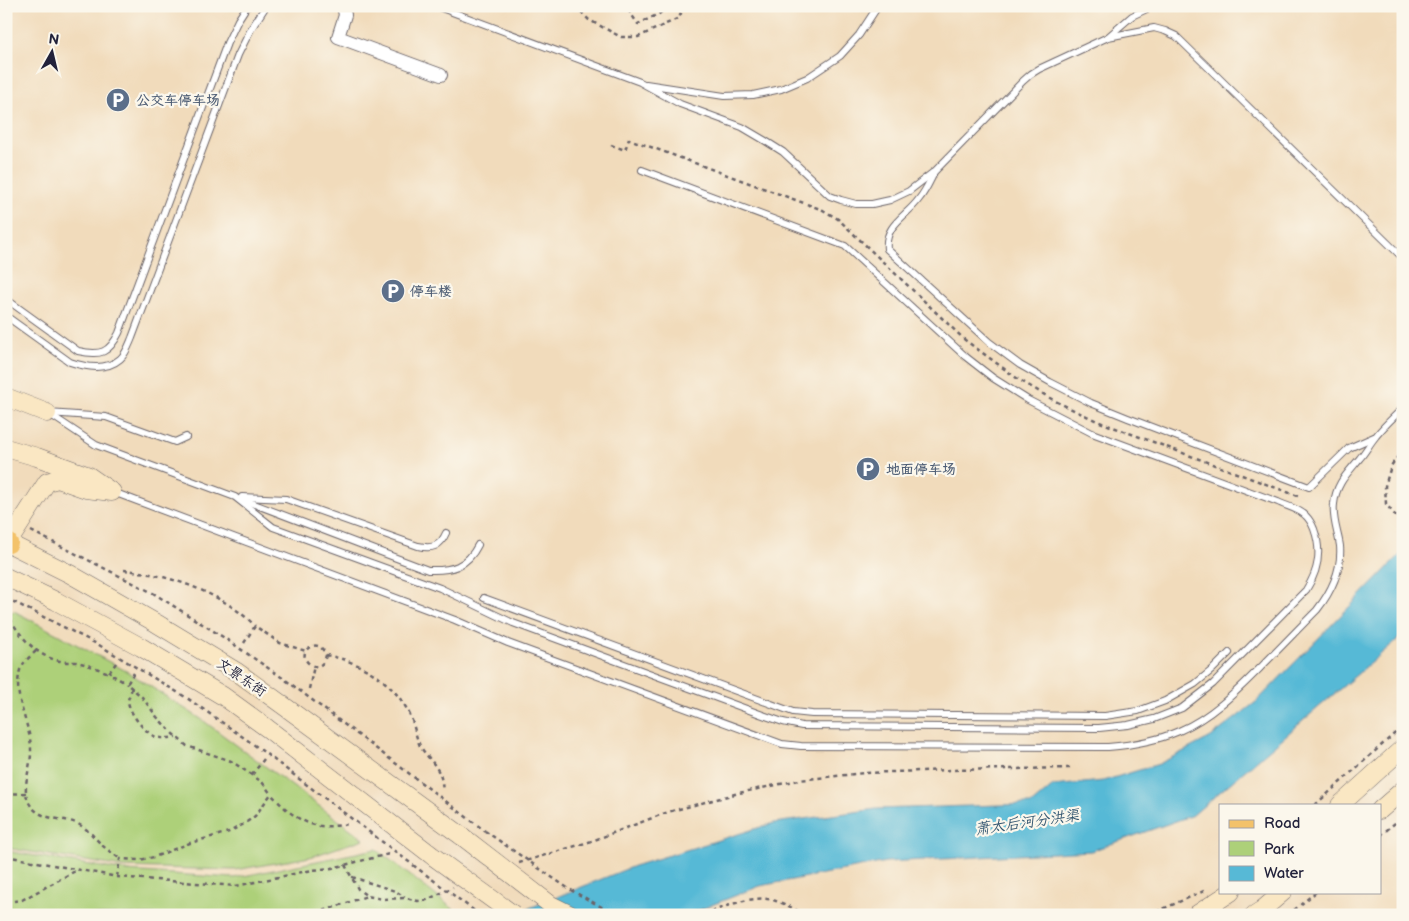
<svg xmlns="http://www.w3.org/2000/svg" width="1409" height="921" font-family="'Balsamiq Sans','LXGW WenKai TC',sans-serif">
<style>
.green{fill:#add079;stroke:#68795a}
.water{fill:#57b9d6;stroke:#3c6e88}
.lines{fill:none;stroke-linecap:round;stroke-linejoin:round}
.lane-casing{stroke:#6a6368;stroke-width:8}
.street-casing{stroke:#6a6368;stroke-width:14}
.secondary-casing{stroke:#6a6368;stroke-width:19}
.primary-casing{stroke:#6a6368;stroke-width:22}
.path{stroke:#6a6368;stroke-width:2.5;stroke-dasharray:4 4;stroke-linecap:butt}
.lane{stroke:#fff;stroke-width:6}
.street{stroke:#fff;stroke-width:12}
.secondary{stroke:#fae7c3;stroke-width:18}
.primary{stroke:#f3c26a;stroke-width:20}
.secondary-bridge-casing{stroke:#6a6368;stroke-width:19;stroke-linecap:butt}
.path-bridge{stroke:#6a6368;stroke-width:2.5;stroke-dasharray:4 4;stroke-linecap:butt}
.secondary-bridge{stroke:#fae7c3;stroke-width:18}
.labels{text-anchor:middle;stroke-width:4.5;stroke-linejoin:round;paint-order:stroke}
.service-label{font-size:14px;font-weight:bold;fill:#4e5e75;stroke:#fbf7ec;text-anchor:start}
.street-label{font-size:14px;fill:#22223b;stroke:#fbf7ec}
.water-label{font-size:15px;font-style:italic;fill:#355771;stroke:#fbf7ec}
</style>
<rect width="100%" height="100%" fill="#fbf7ec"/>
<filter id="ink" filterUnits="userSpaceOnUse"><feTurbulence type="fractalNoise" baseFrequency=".02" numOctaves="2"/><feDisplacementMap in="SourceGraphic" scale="10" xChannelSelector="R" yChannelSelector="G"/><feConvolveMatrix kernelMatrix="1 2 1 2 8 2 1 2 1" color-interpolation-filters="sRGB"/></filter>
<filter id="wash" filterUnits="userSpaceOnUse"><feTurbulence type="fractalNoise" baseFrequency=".0096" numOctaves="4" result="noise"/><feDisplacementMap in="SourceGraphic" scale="20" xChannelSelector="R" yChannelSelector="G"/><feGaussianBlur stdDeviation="1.12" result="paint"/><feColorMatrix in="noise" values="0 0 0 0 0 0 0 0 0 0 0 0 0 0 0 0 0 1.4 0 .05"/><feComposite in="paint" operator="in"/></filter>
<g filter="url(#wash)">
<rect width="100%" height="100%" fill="#f1dbbb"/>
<g class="green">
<polygon points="14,611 128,672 201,719 364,839 310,857 235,870 123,867 6,848 6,614"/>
<polygon points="376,849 461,915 6,915 6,851 126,871 234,878"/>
</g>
<polygon class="water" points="1403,552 1403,635 1193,815 1091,851 886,862 760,886 686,915 512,915 634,866 774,823 876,809 1032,804 1053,786 1103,781 1159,764 1211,737 1256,702"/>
</g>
<g filter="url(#ink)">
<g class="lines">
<g class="lane-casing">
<g id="lane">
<polyline points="436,6 640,82 680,104 742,127 764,140 783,152 830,196 841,200 856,204 872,204 890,200 909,191 935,171 1023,81 1031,74 1039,69 1108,37 1154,28 1165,31 1176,36 1403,258"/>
<polyline points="1109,36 1132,16 1153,6"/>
<polyline points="646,84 724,96 753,95 781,89 807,78 840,56 859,35 878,6"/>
<path d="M933,175C929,183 925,192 919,199C907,216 884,225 887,249L989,342L1020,365L1050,382L1091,403L1128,418L1309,487L1349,448L1374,437"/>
<path d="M6,299L78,351C101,356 109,353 119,333L227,43L238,20L247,6"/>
<path d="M6,316L70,362C85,367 106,371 120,359C126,354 129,345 132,338L238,55L251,29L266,6"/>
<path d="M48,413L96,445L235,497L273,527L440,588L513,623L760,714L783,722L802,726L1099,728L1128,725L1154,719L1182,708L1213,684L1306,590C1319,570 1322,551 1314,529C1312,524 1310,520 1306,516C1300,509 1286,506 1278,502L1092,433L1028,400L993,378L966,357L845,246L642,170"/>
<polyline points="48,413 106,417 175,442 186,437"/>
<path d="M113,492L455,620L508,643L782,744L801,746L1108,747C1132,745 1156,741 1179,731C1212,717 1238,690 1263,665C1281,647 1299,628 1317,610C1331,592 1342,570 1340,546C1338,532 1332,519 1334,504C1336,483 1348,473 1360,458C1366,451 1370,443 1376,436C1384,426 1394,417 1403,408"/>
<path d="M242,497L286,499L418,546C432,549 440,547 446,533"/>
<path d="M241,499L428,570C451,571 467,567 478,545"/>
<polyline points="484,598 793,712 812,714 1105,716 1138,711 1165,701 1195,684 1212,670 1229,653"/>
</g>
</g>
<g class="street-casing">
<polyline id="street" points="343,6 345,15 338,37 441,75"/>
</g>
<g class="secondary-casing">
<g id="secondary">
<polyline points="6,397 47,413"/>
<polyline points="6,448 37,457 89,476 109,490"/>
<polyline points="8,543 70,574 156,623 237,672 284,706 463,837"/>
<polyline points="6,546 47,482 58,479 86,489 112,492"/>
<polyline points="6,577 56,601 141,647 223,696 267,728 434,857"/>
<polyline points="1340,805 1403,748"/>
<polyline points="1380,810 1403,790"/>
<polyline points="1196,915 1231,892"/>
<polyline points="1254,915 1262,910 1283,892"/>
</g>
</g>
<g class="primary-casing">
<polyline id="primary" points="6,542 8,543"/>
</g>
<g class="path">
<polyline points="575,6 589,20 621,37 638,37 679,18 684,6"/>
<polyline points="621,6 629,11 638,24 659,14 668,6"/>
<polyline points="611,145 625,150 629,139 823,210 838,219 965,340 1018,379 1055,401 1097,421 1298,496"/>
<polyline points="1403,449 1391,466 1385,486 1386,504 1398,519 1403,528"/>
<polyline points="31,531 153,593 223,637 287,681 485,831"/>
<path d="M124,570C168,574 225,594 255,626"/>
<polyline points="6,598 99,645 187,698 253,744 413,865"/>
<path d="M6,612C18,633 34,656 60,661C65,662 70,662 76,662C87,664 98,669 109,673"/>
<polyline points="244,643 255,626 280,643 306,651"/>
<path d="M36,651C28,659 20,664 19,675C14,701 31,725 31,750C32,770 16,795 36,811C47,820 63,818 76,823C87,828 93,836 102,845C107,850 114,854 120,859"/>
<path d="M326,655C321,680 293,657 310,647C318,643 323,648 326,655C361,662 392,680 409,713C414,723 415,735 420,746C426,756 436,764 440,775C442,779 442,785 443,790"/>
<polyline points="116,663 109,673 127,684"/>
<polyline points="134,673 127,684 142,697 157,717 173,734 187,746 231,761 262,782 271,794"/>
<path d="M132,688C131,692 129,696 128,700C128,712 145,733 156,737C163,739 169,738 176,737"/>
<polyline points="309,689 314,666"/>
<polyline points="252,775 264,759"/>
<polyline points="6,794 26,793"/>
<polyline points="1315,805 1403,726"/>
<polyline points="1380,836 1403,816"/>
<polyline points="6,856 117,877 236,886 312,870 332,868 389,854"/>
<polyline points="519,863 592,841 668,812 739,793 799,780 864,773 950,770 1073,768"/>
<polyline points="345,865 358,889 367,896 383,899 406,898 418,901 427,900 453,887"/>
<path d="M117,877L120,859L139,860L154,857L190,843L229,832L244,824L255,816L271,794C285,809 300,824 321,826C330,827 341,825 350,824"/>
<polyline points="352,877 395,891 405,897"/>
<polyline points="6,902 22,900 77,870"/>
<path d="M114,915C138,910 163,913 187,915"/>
<polyline points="308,915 326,910 367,896"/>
<path d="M704,915C723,907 755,893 776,901C786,904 796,910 805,915"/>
<polyline points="1149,915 1204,891"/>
<polyline points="1288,915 1316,892"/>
</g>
<use href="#lane" class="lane"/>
<use href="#street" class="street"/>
<use href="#secondary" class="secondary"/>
<use href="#primary" class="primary"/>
<g class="secondary-bridge-casing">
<g id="secondary-bridge">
<polyline points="463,837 551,905 571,915"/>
<polyline points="434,857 514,915"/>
</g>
</g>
<g class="path-bridge">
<polyline points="485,831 569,889 616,915"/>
<polyline points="413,865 480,915"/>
</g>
<use href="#secondary-bridge" class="secondary-bridge"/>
</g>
</g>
<defs>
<g id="parking-disc" transform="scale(1.25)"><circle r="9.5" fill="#5c6f8a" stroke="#fbf7ec"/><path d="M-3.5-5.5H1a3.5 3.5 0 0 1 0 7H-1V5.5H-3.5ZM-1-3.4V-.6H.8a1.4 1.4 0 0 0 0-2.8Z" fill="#fff"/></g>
</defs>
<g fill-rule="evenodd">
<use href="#parking-disc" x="118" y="100"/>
<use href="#parking-disc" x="393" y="291"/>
<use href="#parking-disc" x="868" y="469"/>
</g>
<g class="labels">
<g class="service-label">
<text x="136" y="105">公交车停车场</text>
<text x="410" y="296">停车楼</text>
<text x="886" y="474">地面停车场</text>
</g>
<g class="street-label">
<text transform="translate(242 677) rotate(34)" y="5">文景东街</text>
</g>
<g class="water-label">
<text transform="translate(1027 822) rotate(-8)" y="5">萧太后河分洪渠</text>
</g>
</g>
<rect width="1409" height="921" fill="none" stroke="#fbf7ec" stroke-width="25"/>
<rect x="1219" y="804" width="162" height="90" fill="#fbf7ec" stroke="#a4a2a5"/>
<rect x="1229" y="820" width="25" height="8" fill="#f3c26a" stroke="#a4a2a5"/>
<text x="1264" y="828" font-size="15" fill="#22223b">Road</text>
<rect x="1229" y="841" width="25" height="15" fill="#add079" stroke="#a4a2a5"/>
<text x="1264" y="854" font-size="15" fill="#22223b">Park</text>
<rect x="1229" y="866" width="25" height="15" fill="#57b9d6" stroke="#a4a2a5"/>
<text x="1264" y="878" font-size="15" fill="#22223b">Water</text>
<g transform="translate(52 52) rotate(8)" stroke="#fbf7ec" stroke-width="4" paint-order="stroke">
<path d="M0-4L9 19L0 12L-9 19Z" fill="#22223b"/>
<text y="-8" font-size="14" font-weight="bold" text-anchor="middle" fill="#22223b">N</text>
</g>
</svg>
